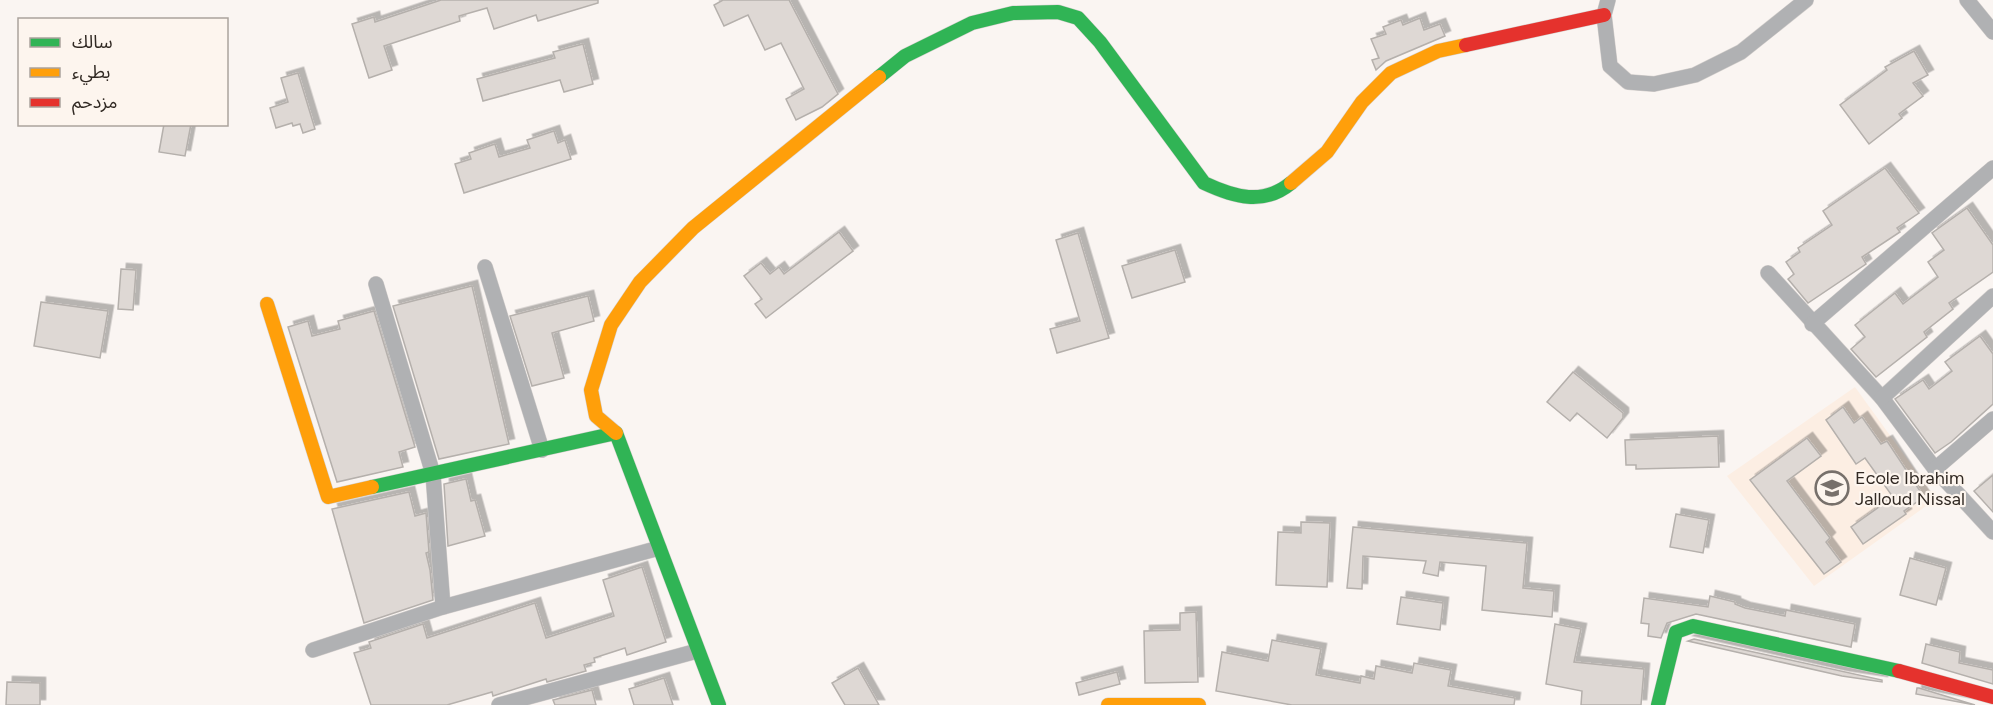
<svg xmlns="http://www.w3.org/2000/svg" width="1993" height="705" font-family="Figtree,'Noto Sans Arabic',sans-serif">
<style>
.built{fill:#fceee3}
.building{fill:#ded8d4;stroke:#b5b0ac;stroke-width:1.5;filter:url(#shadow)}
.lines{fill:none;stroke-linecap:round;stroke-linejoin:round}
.street-casing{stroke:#d5d0ce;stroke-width:16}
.fast-casing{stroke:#d5d0ce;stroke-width:15}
.slow-casing{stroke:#d5d0ce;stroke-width:15}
.jam-casing{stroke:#d5d0ce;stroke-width:15}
.street{stroke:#b0b1b3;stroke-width:15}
.fast{stroke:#30b455;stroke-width:14}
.slow{stroke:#ff9f0a;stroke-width:14}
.jam{stroke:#e5322d;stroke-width:14}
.labels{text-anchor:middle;stroke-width:4.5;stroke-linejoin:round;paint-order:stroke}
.poi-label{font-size:18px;fill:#312923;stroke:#fdf5ee;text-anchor:start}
</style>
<defs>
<filter id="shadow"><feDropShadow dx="5.5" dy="-5.5" stdDeviation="0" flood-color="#0004"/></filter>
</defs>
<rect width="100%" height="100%" fill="#faf5f2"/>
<polygon class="built" points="1855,387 1936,499 1814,586 1727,476"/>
<g class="building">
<polygon points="441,0 598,0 598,3 538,21 536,15 494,29 487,8 459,16 460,21 384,46 392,70 369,78 352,24 374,17 375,22"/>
<polygon points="723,0 789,0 838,94 822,107 796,120 786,99 804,89 781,43 765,50 748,15 724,26 714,5"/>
<polygon points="1420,18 1424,30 1440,24 1445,36 1386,61 1376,70 1372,60 1379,58 1371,39 1386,34 1383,27 1401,20 1403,25"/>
<polygon points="583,44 593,84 564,92 560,80 483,101 477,79 555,58 553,52"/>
<polygon points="1914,51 1928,75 1913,83 1923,96 1899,114 1902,118 1869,144 1840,105 1887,70 1885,67"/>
<polygon points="298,73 315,129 303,133 300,124 293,126 292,123 276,128 270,108 288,102 281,78"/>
<polygon points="164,124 191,124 185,156 159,152"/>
<polygon points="554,131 558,143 565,140 571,159 464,193 455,164 471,159 469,153 495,144 499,157 530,148 527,140"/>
<polygon points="1885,168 1919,213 1897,228 1900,232 1862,257 1866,264 1808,303 1788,279 1794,274 1786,262 1800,252 1798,248 1832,225 1823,211"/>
<polygon points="1967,208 1993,245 1993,272 1949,303 1953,309 1924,332 1927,337 1876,377 1851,349 1865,337 1855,325 1895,293 1903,304 1938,277 1928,262 1944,250 1932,233"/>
<polygon points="839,232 853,251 766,318 755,304 762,299 744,276 761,263 770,274 779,267 784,274"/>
<polygon points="1078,233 1109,338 1057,353 1050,329 1080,321 1056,240"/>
<polygon points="1175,250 1185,282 1132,298 1122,266"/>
<polygon points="121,269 136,270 133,310 118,309"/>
<polygon points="472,286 509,444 439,459 393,306"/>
<polygon points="588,296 594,321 552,333 564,378 532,386 510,316"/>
<polygon points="41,302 108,311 100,358 34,346"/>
<polygon points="374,311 415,447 399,452 403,467 337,482 288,327 308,321 312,336 340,329 338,321"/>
<polygon points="1980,336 1993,354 1993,404 1951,442 1935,453 1895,399 1923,380 1929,389 1952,371 1945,362"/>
<polygon points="1573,372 1623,413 1623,418 1607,438 1577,413 1570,421 1547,402"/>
<polygon points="1843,407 1854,423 1862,417 1881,444 1887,441 1924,497 1904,511 1906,514 1863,544 1851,527 1893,497 1865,458 1856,464 1826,420"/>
<polygon points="1718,436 1719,467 1636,469 1636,465 1626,465 1625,440"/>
<polygon points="1807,438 1821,456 1787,481 1830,538 1826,542 1841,562 1824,574 1750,480"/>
<polygon points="1993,475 1993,512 1974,491"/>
<polygon points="466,479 471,501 475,500 485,536 448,546 444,484"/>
<polygon points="409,492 415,516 426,513 429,552 426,553 430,570 433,600 364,623 332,509"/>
<polygon points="1676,514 1709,520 1703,553 1670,547"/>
<polygon points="1301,522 1330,523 1327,587 1276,585 1278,532 1301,533"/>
<polygon points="1353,527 1527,543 1523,588 1554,591 1552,617 1482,610 1486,566 1440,562 1438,576 1423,573 1426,561 1363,556 1362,589 1347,588"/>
<polygon points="1910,558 1946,568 1936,605 1900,595"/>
<polygon points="642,567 666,642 627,655 625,648 594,658 595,662 584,665 586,671 547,682 546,679 493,696 492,692 447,705 371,705 354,653 371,648 369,642 423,624 427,638 535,603 546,638 614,616 603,580"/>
<polygon points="1710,596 1735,602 1735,604 1745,608 1785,616 1786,610 1855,624 1851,647 1696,614 1667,623 1661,638 1648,636 1649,624 1641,623 1644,598 1708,607"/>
<polygon points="1401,597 1443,603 1440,630 1397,624"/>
<polygon points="1196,612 1198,682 1145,683 1144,631 1180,630 1180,613"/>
<polygon points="1555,624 1581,629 1574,662 1644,669 1641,705 1581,705 1582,691 1546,684"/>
<polygon points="1694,639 1882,680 1882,682 1842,676 1688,641"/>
<polygon points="1272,640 1321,649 1316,675 1360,683 1361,676 1374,679 1376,666 1412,673 1414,663 1451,670 1448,686 1515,698 1514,705 1292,705 1216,691 1222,652 1268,661"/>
<polygon points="1926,644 1960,652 1959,663 1993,670 1993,684 1922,663"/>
<polygon points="858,668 879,705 845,705 832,683"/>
<polygon points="1117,672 1120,684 1079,695 1076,683"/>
<polygon points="664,678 673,705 634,705 629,689"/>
<polygon points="7,682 40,683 40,705 6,705"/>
<polygon points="1917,688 1919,688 1975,705 1916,694"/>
<polygon points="592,690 596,705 555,705 553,700"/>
</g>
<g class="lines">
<g class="street-casing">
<g id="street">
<polyline points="1608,0 1604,15 1610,66 1628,82 1654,84 1695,75 1741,52 1806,0"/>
<polyline points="1967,0 1993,32"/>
<polyline points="485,267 542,450"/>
<polyline points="1768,273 1882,398 1935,469 1993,532"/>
<polyline points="376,284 433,474 443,607"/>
<polyline points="1812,324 1993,168"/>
<polyline points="1882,398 1993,296"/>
<polyline points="1935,469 1993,419"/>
<polyline points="313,650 443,607 659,548"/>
<polyline points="499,705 697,651"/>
</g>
</g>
<g class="fast-casing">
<g id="fast">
<path d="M879,77L905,56L972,23L1013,13L1058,12L1078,18L1100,42L1204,183C1234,197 1263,206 1291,183"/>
<polyline points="372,487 616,433 719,705"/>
<polyline points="1658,705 1676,632 1693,626 1899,671"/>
</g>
</g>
<g class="slow-casing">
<g id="slow">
<polyline points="1291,183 1327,152 1362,102 1391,73 1438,51 1466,45"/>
<polyline points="267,304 328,497 372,487"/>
<polyline points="616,433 596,416 591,390 611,325 640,282 693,228 879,77"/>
<polyline points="1108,705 1199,705"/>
</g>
</g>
<g class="jam-casing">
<g id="jam">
<polyline points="1466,45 1604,15"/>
<polyline points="1899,671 1993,697"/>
</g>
</g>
<use href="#street" class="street"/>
<use href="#fast" class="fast"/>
<use href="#slow" class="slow"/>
<use href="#jam" class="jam"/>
</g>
<defs>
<g id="school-ring" transform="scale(1.725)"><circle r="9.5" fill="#fdf5ee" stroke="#77706b" stroke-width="1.5"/><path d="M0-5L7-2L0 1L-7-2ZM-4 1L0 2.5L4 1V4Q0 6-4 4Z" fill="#77706b"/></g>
</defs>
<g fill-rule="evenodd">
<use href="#school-ring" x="1832" y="488"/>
</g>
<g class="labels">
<g class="poi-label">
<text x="1855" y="484">Ecole Ibrahim<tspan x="1855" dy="21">Jalloud Nissal</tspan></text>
</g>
</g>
<rect x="18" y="18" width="210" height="108" fill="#fdf5ee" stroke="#aba39d" stroke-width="1.5"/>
<rect x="30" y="38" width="30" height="9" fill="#30b455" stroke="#aba39d" stroke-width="1.5"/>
<text x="72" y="48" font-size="18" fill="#312923">سالك</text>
<rect x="30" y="68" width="30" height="9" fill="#ff9f0a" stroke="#aba39d" stroke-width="1.5"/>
<text x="72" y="78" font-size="18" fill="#312923">بطيء</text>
<rect x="30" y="98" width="30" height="9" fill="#e5322d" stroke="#aba39d" stroke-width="1.5"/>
<text x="72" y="108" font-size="18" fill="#312923">مزدحم</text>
</svg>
